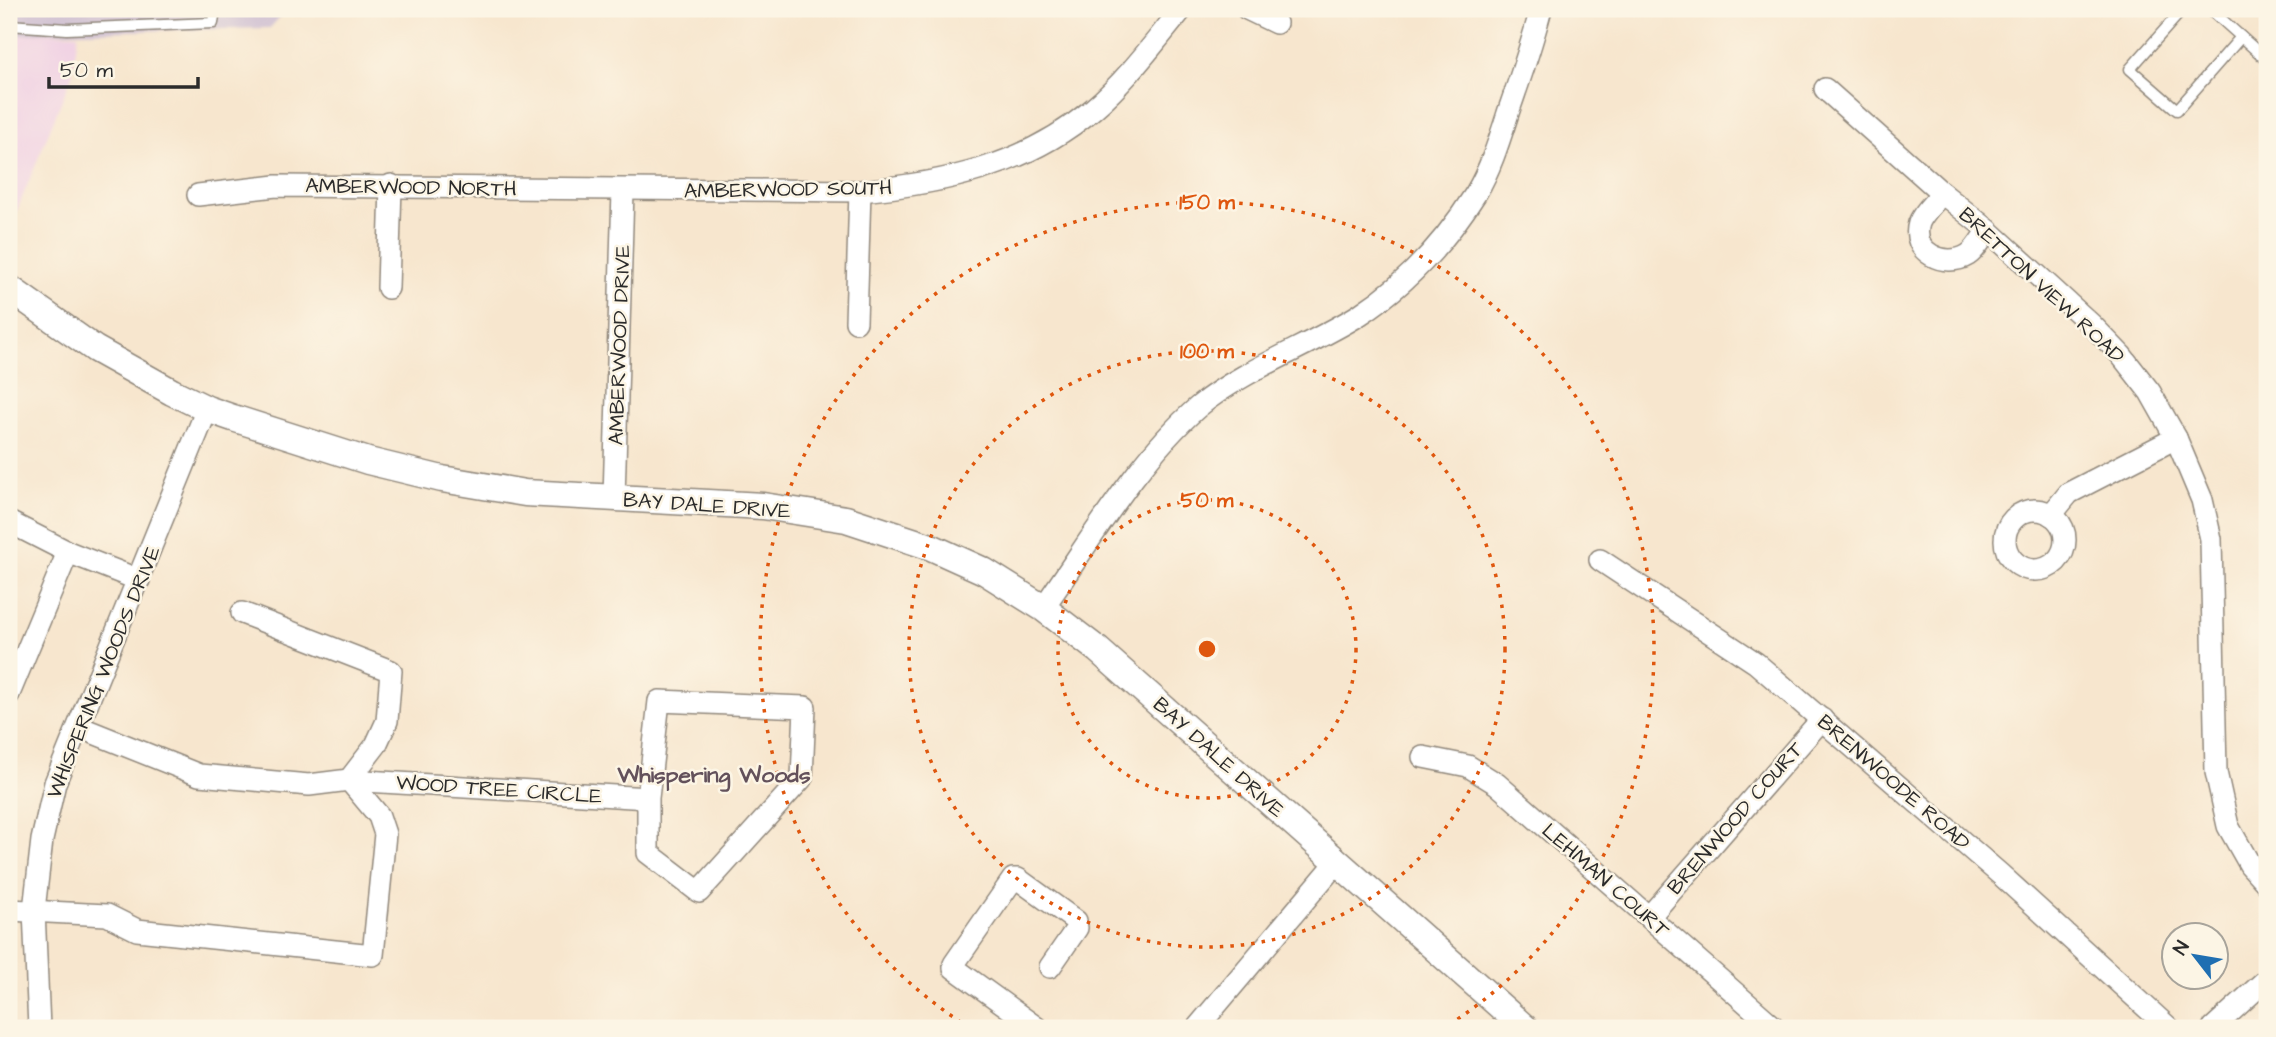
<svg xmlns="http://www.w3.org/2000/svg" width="2276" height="1037" font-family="'Architects Daughter',sans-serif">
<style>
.built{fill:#f0d0e4}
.industrial{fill:#cebed1}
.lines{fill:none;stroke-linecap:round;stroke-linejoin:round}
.service-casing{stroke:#91887c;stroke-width:13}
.minor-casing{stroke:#91887c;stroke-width:24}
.tertiary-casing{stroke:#91887c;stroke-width:29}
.service{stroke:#fff;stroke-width:10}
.minor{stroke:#fff;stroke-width:21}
.tertiary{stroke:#fff;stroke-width:26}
.ring{fill:none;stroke:#df570e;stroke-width:3.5;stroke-dasharray:3.5 7}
.labels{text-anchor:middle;stroke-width:5;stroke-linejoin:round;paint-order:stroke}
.street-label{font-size:21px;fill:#2b2b2b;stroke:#fcf5e5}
.neighbourhood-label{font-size:23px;font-weight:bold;fill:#63515b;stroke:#fcf5e5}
.centre{fill:#df570e;stroke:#fcf5e5;stroke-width:3.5}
.ring-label{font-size:21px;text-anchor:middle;font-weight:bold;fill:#df570e;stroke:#fcf5e5;stroke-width:5;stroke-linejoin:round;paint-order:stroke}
</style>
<rect width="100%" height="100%" fill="#fcf5e5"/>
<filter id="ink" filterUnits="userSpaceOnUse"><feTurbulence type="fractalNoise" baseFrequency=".0143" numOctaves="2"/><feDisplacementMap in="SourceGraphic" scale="14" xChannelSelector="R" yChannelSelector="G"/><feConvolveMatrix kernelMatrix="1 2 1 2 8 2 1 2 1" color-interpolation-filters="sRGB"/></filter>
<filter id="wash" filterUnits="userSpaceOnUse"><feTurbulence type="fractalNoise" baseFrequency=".00686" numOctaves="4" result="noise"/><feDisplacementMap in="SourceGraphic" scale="28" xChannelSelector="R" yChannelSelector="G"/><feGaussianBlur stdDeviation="1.57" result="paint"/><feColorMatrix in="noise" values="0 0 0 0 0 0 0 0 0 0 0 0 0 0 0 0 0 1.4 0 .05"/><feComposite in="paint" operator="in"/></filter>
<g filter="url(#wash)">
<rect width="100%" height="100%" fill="#f7e6ce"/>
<polygon class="built" points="39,33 78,34 72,75 9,230 9,37"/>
<polygon class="industrial" points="9,9 287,9 270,28 39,33 9,37"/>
</g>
<g filter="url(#ink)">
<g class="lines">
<g class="service-casing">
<g id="service">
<polyline points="2183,9 2130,69 2177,110 2241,37"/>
<polyline points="2210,9 2267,60"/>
<polyline points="9,25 67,29 213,23 215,9"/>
</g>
</g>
<g class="minor-casing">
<g id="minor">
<polyline points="1247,9 1276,23"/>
<polyline points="1825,89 1942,193 1988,230 2092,325 2121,355 2150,392 2176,438 2202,500 2211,539 2216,772 2228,826 2250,865 2267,884"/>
<path d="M1942,193C1935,202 1923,212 1919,223C1910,252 1945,269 1968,255C1976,250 1982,238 1988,230"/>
<path d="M198,195L276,186L860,191C946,183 1026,166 1093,109C1127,80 1154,43 1182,9"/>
<polyline points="388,288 391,185"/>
<polyline points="856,322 860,191"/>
<polyline points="614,498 623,191"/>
<circle cx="2035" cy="540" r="30"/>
<polyline points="2051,515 2069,493 2176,438"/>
<polyline points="9,522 68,552 139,580"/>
<polyline points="1600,560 1756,663 2001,875 2169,1028"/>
<path d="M1043,608C1089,543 1138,459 1198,407C1242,370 1310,346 1359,315C1407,284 1445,242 1476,193C1491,168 1500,138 1509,110C1521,76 1532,43 1541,9"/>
<polyline points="242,613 391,671 387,721 376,745 349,780"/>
<polyline points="9,694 68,552"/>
<polyline points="79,727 199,775 309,785 349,780 648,798 648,853 699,892 802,778 805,707 659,701 648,798"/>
<polyline points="1423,757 1468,766 1497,784 1775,1028"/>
<polyline points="9,910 107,915 137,930 373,955 385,834 379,816 349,780"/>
<polyline points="1649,917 1822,719"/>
<polyline points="39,1028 34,910 42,840 55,783 207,409"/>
<polyline points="1037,1028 954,968 954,964 1013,879 1018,879 1076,921 1077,928 1050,967"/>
<polyline points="1197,1028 1337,862"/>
<polyline points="2213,1028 2267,979"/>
</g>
</g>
<g class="tertiary-casing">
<polyline id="tertiary" points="9,288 95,349 172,392 207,409 233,418 368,461 442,479 525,493 763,506 846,519 931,547 984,571 1043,608 1098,650 1525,1028"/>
</g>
<use href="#service" class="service"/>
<use href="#minor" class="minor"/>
<use href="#tertiary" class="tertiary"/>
</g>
</g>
<g class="ring">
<circle cx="1207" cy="649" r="149"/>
<circle cx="1207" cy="649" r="298"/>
<path d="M970 1028A447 447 0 1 1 1444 1028"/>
</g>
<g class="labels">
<g class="street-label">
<text transform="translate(411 187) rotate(1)" y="7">AMBERWOOD NORTH</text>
<text transform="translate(788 189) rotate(-1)" y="7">AMBERWOOD SOUTH</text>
<text transform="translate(2042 285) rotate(43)" y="7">BRETTON VIEW ROAD</text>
<text transform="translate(619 345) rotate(-88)" y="7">AMBERWOOD DRIVE</text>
<text transform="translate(707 505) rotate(4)" y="7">BAY DALE DRIVE</text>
<text transform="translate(103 672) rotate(-68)" y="7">WHISPERING WOODS DRIVE</text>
<text transform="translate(1219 757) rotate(42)" y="7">BAY DALE DRIVE</text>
<text transform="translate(1894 782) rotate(41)" y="7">BRENWOODE ROAD</text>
<text transform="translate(499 789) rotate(4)" y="7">WOOD TREE CIRCLE</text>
<text transform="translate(1735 818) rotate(-49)" y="7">BRENWOOD COURT</text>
<text transform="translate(1606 880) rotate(41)" y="7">LEHMAN COURT</text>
</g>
<g class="neighbourhood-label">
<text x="714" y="782">Whispering Woods</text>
</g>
</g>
<circle cx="1207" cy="649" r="10" class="centre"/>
<g class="ring-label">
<text x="1207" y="209">150 m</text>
<text x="1207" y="358">100 m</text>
<text x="1207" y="507">50 m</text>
</g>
<rect width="2276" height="1037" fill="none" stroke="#fcf5e5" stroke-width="35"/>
<g transform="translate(2195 956) rotate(301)"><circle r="33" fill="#fcf5e5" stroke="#a8a49b" stroke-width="2"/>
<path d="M0-5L12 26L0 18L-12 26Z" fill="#1f6fb2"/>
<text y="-10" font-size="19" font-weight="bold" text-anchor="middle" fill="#2b2b2b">N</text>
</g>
<path d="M49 77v10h149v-10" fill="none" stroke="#2b2b2b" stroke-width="3.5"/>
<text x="60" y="77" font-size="21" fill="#2b2b2b" stroke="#fcf5e5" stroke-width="5" paint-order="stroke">50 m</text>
</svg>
